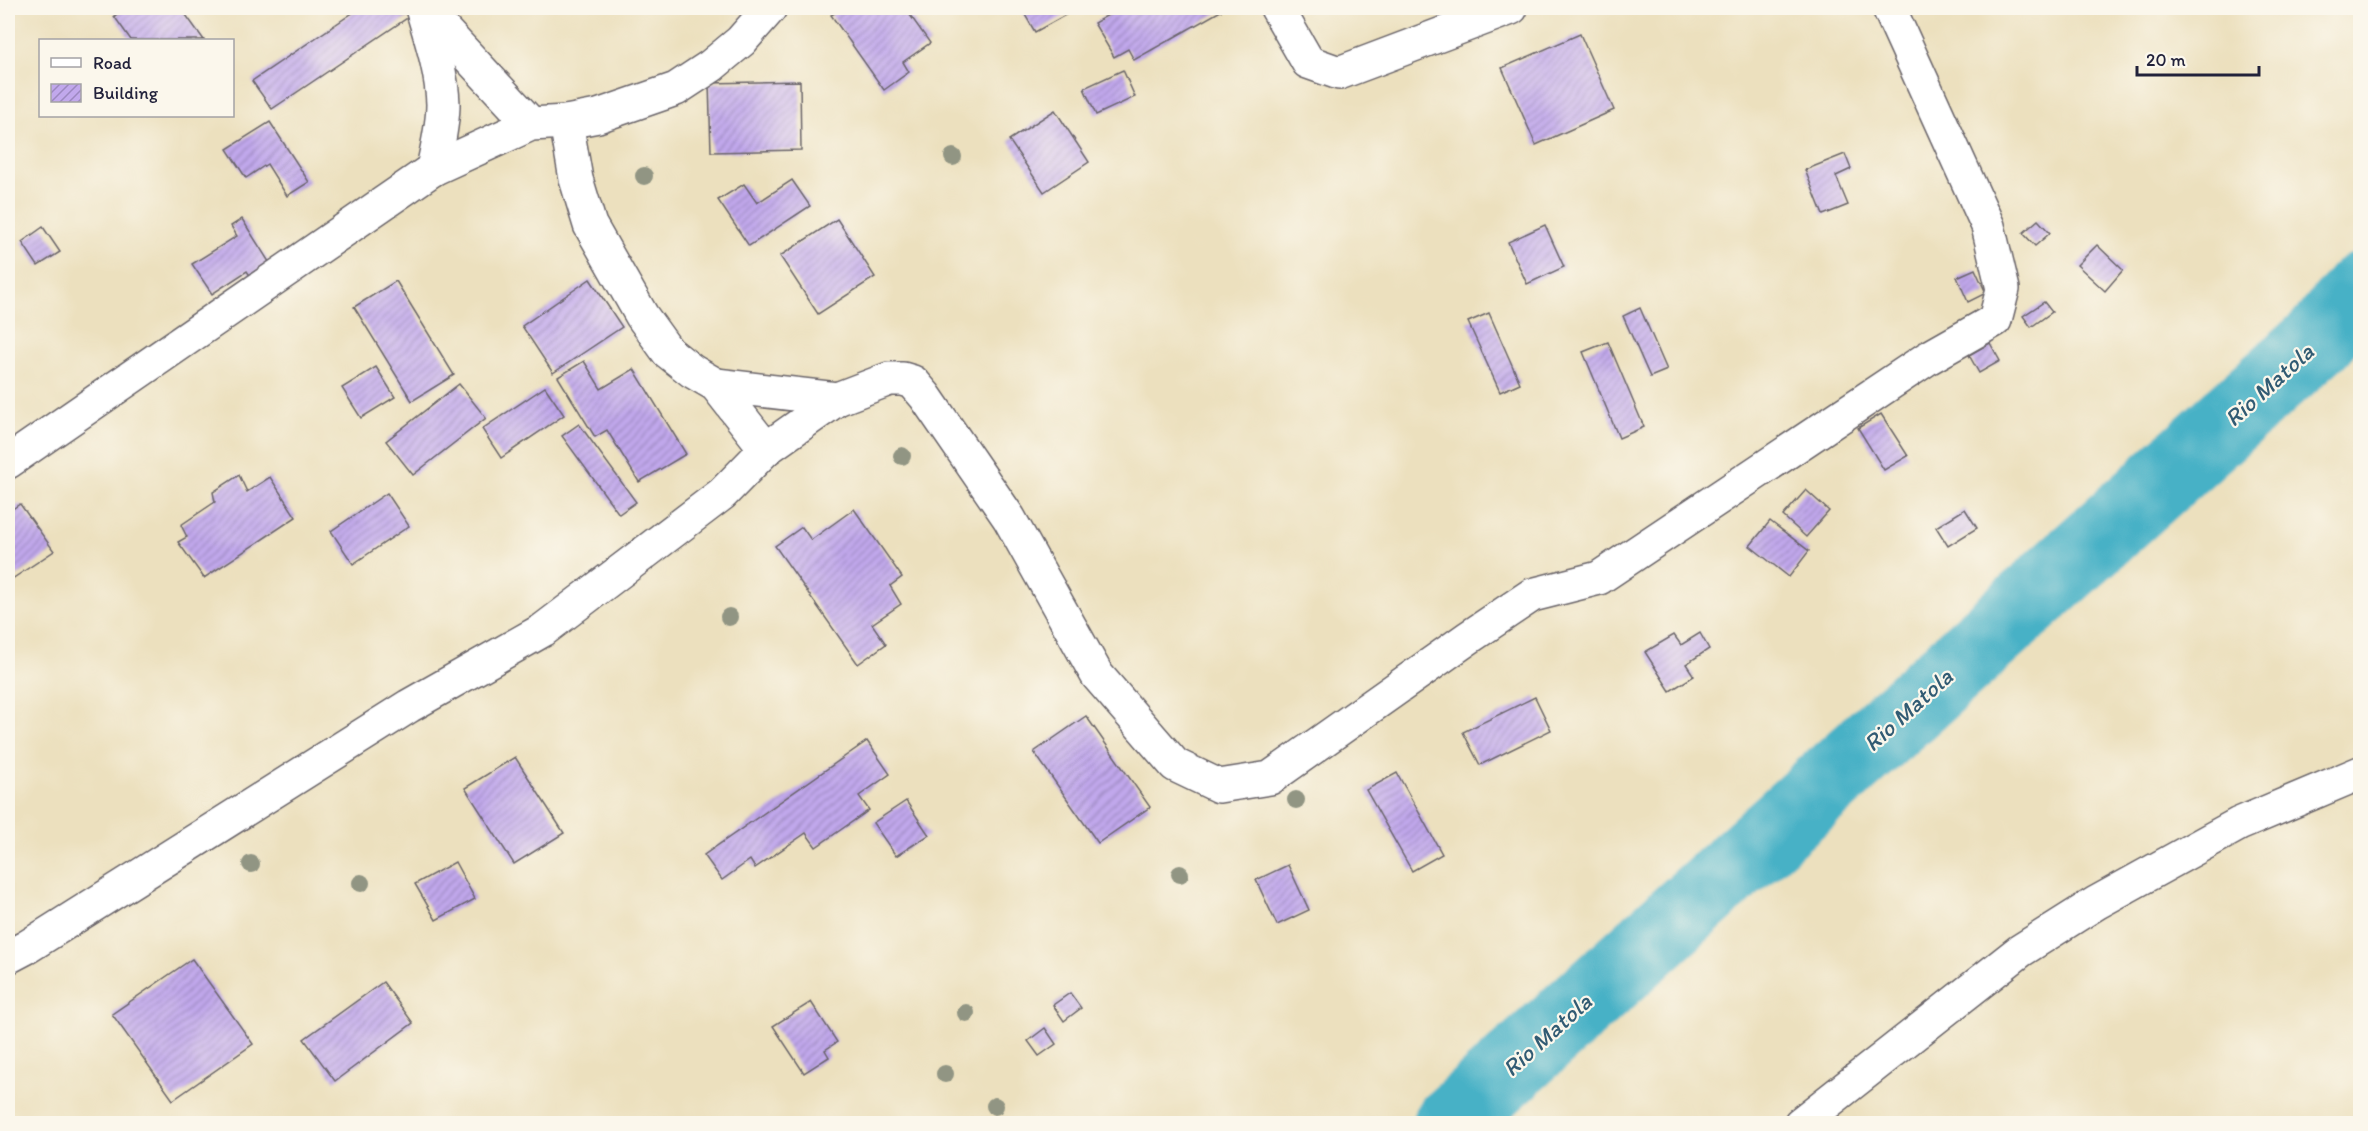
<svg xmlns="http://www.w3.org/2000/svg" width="2368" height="1131" font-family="Itim,sans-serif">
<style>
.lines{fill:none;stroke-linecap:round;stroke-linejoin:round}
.river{stroke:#47b1c6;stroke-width:74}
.building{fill:url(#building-hatch)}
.minor-casing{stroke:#696469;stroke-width:36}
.minor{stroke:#fff;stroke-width:33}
.tree{fill:#919583}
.labels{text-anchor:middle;stroke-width:4.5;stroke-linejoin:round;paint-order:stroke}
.water-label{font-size:24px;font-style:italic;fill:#315b73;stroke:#fbf7ec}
</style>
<defs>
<pattern id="building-hatch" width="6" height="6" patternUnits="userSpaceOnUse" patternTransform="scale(1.5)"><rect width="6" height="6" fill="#c1a8ec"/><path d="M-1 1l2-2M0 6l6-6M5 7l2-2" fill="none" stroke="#9c88c0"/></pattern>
</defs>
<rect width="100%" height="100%" fill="#fbf7ec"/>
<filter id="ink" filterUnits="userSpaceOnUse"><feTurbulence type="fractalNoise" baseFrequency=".0167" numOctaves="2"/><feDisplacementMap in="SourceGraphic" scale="12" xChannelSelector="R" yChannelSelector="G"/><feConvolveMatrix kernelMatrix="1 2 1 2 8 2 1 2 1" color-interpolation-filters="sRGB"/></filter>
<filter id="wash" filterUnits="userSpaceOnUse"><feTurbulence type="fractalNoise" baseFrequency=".008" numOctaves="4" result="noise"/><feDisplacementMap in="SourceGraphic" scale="24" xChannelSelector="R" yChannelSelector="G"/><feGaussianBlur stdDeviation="1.35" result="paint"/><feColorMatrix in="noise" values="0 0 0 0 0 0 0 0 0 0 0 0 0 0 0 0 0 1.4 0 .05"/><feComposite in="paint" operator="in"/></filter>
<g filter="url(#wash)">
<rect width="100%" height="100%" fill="#ece0be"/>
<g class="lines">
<polyline class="river" points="1449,1124 2319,339 2360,290"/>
</g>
<g id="blocks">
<g class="building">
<polygon points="127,8 181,8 204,40 131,40 114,16"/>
<polygon points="360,8 413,8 416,12 272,109 252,81"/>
<polygon points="843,8 905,8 930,43 903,62 909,72 884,90 831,15"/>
<polygon points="1021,8 1078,8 1035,32"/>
<polygon points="1120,8 1226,8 1134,60 1128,49 1114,57 1094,23"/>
<polygon points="1580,34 1614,110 1536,145 1502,68"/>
<polygon points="1123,70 1135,97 1096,115 1084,88"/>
<polygon points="800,81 801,150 711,152 709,83"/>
<polygon points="1055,110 1089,162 1044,192 1009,140"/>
<polygon points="270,122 309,182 287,196 267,164 246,178 227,149"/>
<polygon points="1845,154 1851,169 1836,176 1848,205 1823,215 1805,170"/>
<polygon points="792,180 810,206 749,246 718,200 744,184 757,203"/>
<polygon points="242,219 271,265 251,277 247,271 212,294 192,264 237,236 231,226"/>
<polygon points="837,219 875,277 818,314 780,256"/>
<polygon points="2038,220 2050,233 2035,246 2023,233"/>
<polygon points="1545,225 1564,267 1527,284 1508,242"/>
<polygon points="43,227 60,252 38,266 22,242"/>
<polygon points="2097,245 2123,270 2105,291 2077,265"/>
<polygon points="1975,269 1986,293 1968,302 1957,277"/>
<polygon points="590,279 622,327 553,373 522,326"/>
<polygon points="396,281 454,375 412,401 354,307"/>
<polygon points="2044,302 2052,312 2031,327 2023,316"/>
<polygon points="1640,308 1667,370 1650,377 1623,316"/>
<polygon points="1489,313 1520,383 1500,392 1468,322"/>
<polygon points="1608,342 1644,427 1619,438 1583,352"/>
<polygon points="1990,343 2000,361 1979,373 1969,355"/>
<polygon points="584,361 601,389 634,369 686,454 639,482 607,430 595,437 558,377"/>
<polygon points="376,367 395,397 361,418 342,388"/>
<polygon points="459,384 486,418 413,475 386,441"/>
<polygon points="545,387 564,415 501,458 482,429"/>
<polygon points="1881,414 1908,456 1884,470 1858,428"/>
<polygon points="579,424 636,502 619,514 562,436"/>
<polygon points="239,475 247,492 270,477 296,517 204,578 178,542 187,537 181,525 215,502 213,492"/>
<polygon points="1806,490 1829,511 1806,537 1783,516"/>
<polygon points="387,493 409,526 353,564 331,531"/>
<polygon points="20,504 54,551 12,579 8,572 8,512"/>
<polygon points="854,509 902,577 890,586 901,604 872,624 886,644 858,664 775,546 802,527 811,540"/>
<polygon points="1965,509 1977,528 1948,546 1936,527"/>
<polygon points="1770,521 1809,551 1789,577 1750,546"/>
<polygon points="1700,633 1709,649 1686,664 1694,676 1670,691 1645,652 1674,635 1681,645"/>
<polygon points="1535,697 1551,730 1480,765 1463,732"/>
<polygon points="1086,716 1150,807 1098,843 1034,752"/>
<polygon points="867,741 890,774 859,796 869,810 816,847 806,833 755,868 750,860 722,880 704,855"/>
<polygon points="515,757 564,833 514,864 465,788"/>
<polygon points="1397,773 1442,854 1412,871 1366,790"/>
<polygon points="906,801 929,835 896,856 873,823"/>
<polygon points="455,862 475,899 436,920 415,884"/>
<polygon points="1288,865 1309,910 1277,925 1256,880"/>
<polygon points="192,959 253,1044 173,1100 112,1014"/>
<polygon points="383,982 413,1023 335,1081 304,1039"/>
<polygon points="1070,993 1081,1008 1064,1021 1053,1005"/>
<polygon points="811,1002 837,1042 825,1050 829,1057 804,1073 773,1026"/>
<polygon points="1045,1028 1056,1044 1039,1056 1028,1041"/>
</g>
</g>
</g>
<g filter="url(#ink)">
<use href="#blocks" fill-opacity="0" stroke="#696469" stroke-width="1.5"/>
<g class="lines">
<g class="minor-casing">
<g id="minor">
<path d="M422,8C431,39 442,72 443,104C443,126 437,148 433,169"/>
<polyline points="1277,8 1308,62 1339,73 1511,8"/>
<polyline points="426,11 531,124"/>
<polyline points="566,122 576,179 590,225 642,316 668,352 692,371 716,385 766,449"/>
<polyline points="716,385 837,399"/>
<polyline points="8,462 433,169 531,124 566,122 598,116 676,89 711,66 741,41 770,8"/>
<polyline points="8,957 27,947 409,706 543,630 722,494 766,449 837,399 889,379 903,379 913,382 925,396 1009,518 1097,675 1175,765 1219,786 1270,778 1468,638 1532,595 1599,578 1928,358 1995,320 2003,289 1988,226 1889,8"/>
<polyline points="1800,1124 2020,951 2096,903 2239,824 2360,773"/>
</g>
</g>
<use href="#minor" class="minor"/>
</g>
<g class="tree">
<circle cx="953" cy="157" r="9"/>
<circle cx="644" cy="176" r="9"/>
<circle cx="902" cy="456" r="9"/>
<circle cx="729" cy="617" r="9"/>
<circle cx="1296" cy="800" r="9"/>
<circle cx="251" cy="864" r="9"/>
<circle cx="1180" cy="874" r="9"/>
<circle cx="361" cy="883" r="9"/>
<circle cx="966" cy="1013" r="9"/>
<circle cx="945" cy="1074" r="9"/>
<circle cx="995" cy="1106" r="9"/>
</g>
</g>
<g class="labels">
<g class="water-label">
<text transform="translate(2269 385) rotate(-42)" y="8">Rio Matola</text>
<text transform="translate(1908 710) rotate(-42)" y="8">Rio Matola</text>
<text transform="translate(1547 1035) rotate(-42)" y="8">Rio Matola</text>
</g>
</g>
<rect width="2368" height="1131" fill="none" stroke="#fbf7ec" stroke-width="30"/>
<rect x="39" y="39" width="195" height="78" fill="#fbf7ec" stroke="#a4a2a5" stroke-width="1.5"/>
<rect x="51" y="58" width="30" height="9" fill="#ffffff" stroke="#a4a2a5" stroke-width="1.5"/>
<text x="93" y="69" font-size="18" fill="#22223b">Road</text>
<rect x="51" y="84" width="30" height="18" fill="url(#building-hatch)" stroke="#a4a2a5" stroke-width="1.5"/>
<text x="93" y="99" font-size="18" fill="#22223b">Building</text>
<path d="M2137 66v9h122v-9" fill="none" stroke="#22223b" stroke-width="3"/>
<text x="2146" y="66" font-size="18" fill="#22223b" stroke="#fbf7ec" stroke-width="4.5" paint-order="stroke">20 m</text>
</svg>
